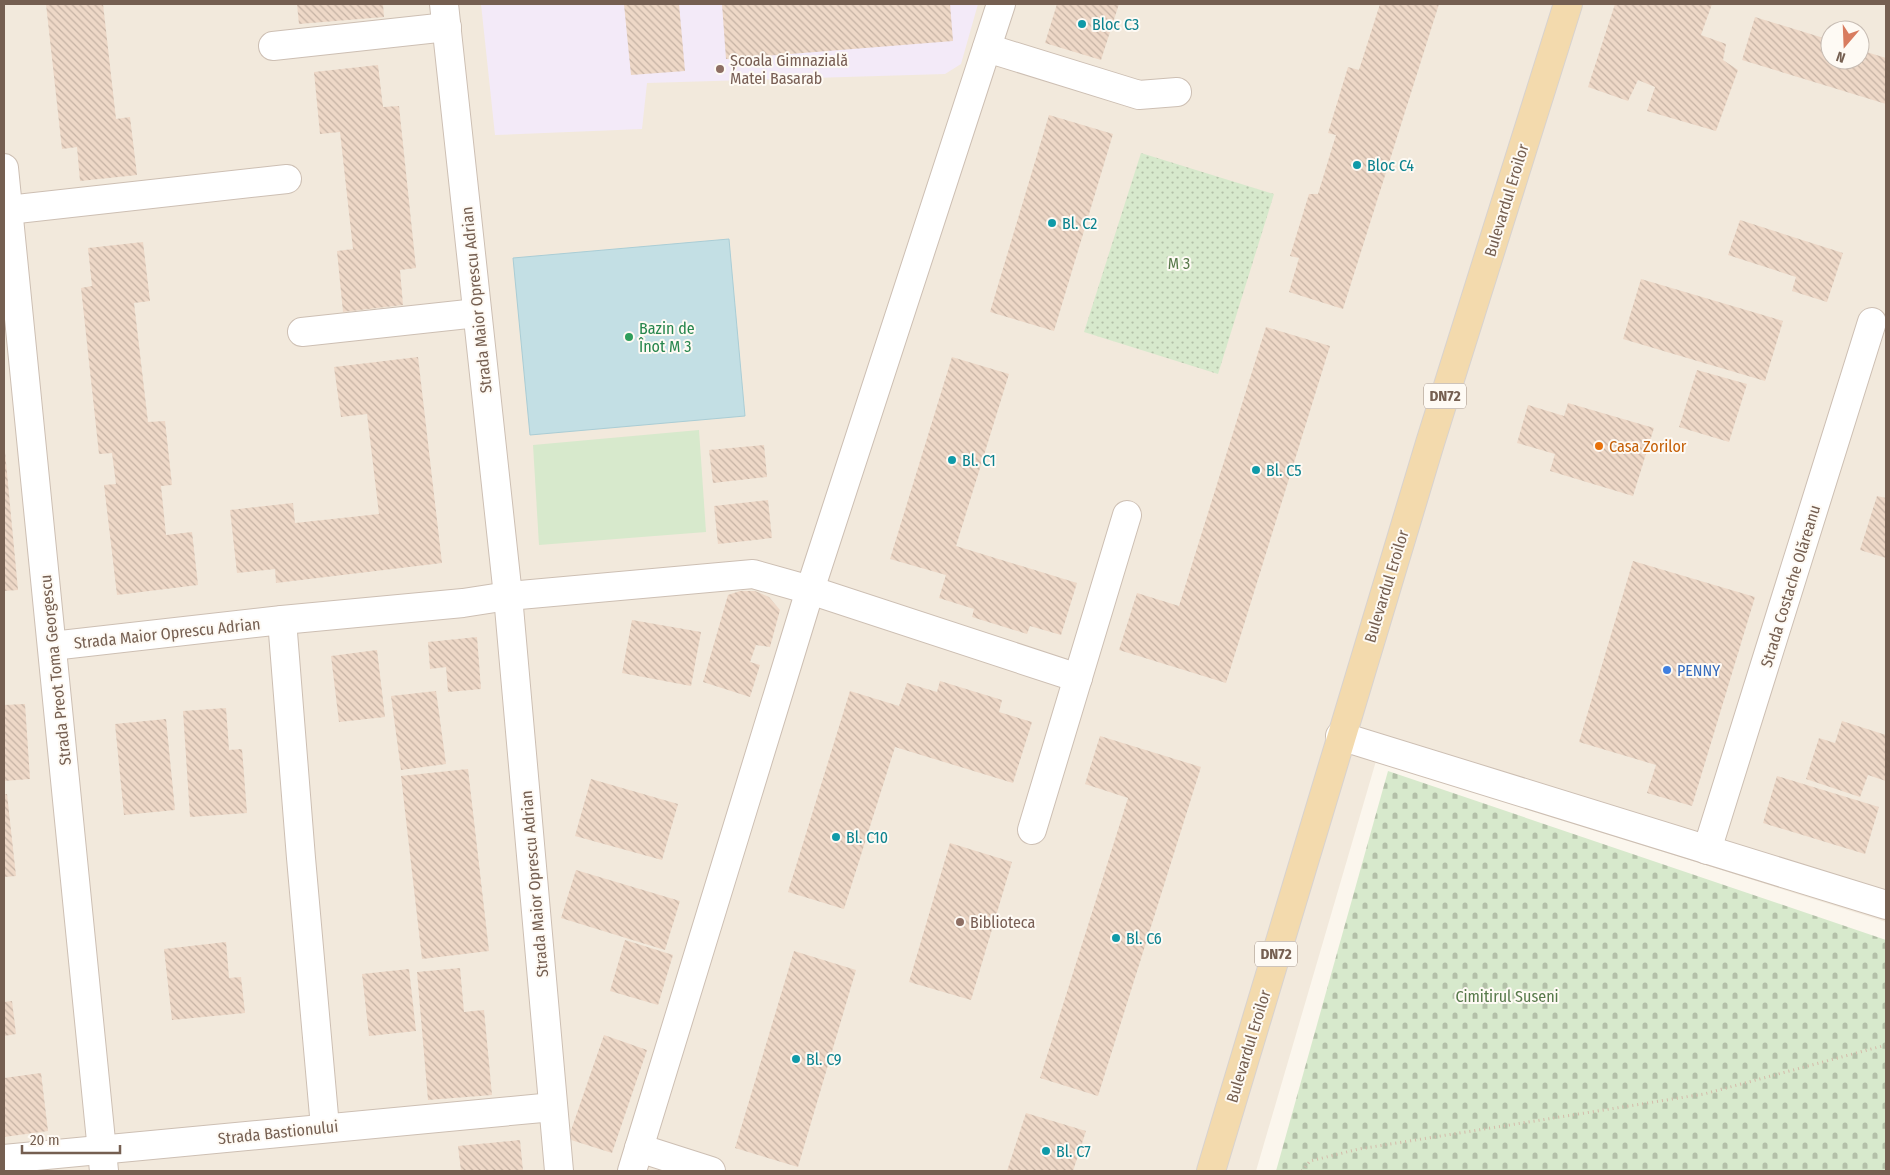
<svg xmlns="http://www.w3.org/2000/svg" width="1890" height="1175" font-family="'Fira Sans Condensed',sans-serif">
<style>
.residential{fill:#f2e9dc;fill-rule:evenodd}
.education{fill:#f3eaf8}
.grass{fill:#d7e9cc}
.cemetery{fill:url(#cemetery-stones)}
.park{fill:url(#park-dots)}
.water{fill:#c3dfe4;stroke:#aacdd5}
.building{fill:url(#building-back-hatch)}
.lines{fill:none;stroke-linecap:round;stroke-linejoin:round}
.minor-casing{stroke:#cdbfb3;stroke-width:30}
.major-casing{stroke:#d8d2ce;stroke-width:30}
.path{stroke:#d4bbaa;stroke-width:3;stroke-dasharray:1 4;stroke-linecap:butt}
.minor{stroke:#fff;stroke-width:28}
.major{stroke:#f3daad;stroke-width:28}
.culture-dot{fill:#0f9aa8;stroke:#fefaf4;stroke-width:2}
.education-dot{fill:#8d6e63;stroke:#fefaf4;stroke-width:2}
.leisure-dot{fill:#2e9e5b;stroke:#fefaf4;stroke-width:2}
.food-dot{fill:#e8710a;stroke:#fefaf4;stroke-width:2}
.shop-dot{fill:#3f7fe0;stroke:#fefaf4;stroke-width:2}
.labels{text-anchor:middle;stroke-width:4;stroke-linejoin:round;paint-order:stroke}
.shield{fill:#fefaf4;stroke:#9e8e82;stroke-width:1}
.shield-label{font-size:15px;font-weight:bold;fill:#755f51}
.culture-label{font-size:16px;fill:#0d838f;stroke:#fefaf4;text-anchor:start}
.education-label{font-size:16px;fill:#785e54;stroke:#fefaf4;text-anchor:start}
.street-label{font-size:16px;fill:#755f51;stroke:#fefaf4}
.park-label{font-size:16px;fill:#57794a;stroke:#fefaf4}
.leisure-label{font-size:16px;fill:#27864d;stroke:#fefaf4;text-anchor:start}
.food-label{font-size:16px;fill:#c56008;stroke:#fefaf4;text-anchor:start}
.shop-label{font-size:16px;fill:#366cbe;stroke:#fefaf4;text-anchor:start}
</style>
<defs>
<pattern id="cemetery-stones" width="16" height="16" patternUnits="userSpaceOnUse" patternTransform="scale(1.25)"><rect width="16" height="16" fill="#d7e9cc"/><path d="M2 7V4a2 2 0 0 1 4 0v3zM10 15v-3a2 2 0 0 1 4 0v3z" fill="#b3c0a8"/></pattern>
<pattern id="park-dots" width="8" height="8" patternUnits="userSpaceOnUse" patternTransform="scale(1.25)"><rect width="8" height="8" fill="#d7e9cc"/><path d="M2 2h.1M6 6h.1" fill="none" stroke="#b3c0a8" stroke-width="1.8" stroke-linecap="round"/></pattern>
<pattern id="building-back-hatch" width="6" height="6" patternUnits="userSpaceOnUse" patternTransform="scale(1.25)"><rect width="6" height="6" fill="#eed8c7"/><path d="M-1 5l2 2M0 0l6 6M5-1l2 2" fill="none" stroke="#c5b2a4"/></pattern>
</defs>
<rect width="100%" height="100%" fill="#fbf6ed"/>
<path class="residential" d="M4,4H1886V922L1376,761L1256,1171H4ZM1830,30H1860V60H1830Z"/>
<polygon class="education" points="481,4 978,4 961,64 945,74 647,83 642,129 495,135"/>
<polygon class="grass" points="699,430 706,532 539,545 533,445"/>
<polygon class="cemetery" points="1388,771 1886,940 1886,1171 1276,1171"/>
<polygon class="park" points="1141,153 1274,194 1218,374 1084,332"/>
<polygon class="water" points="729,239 745,416 530,435 513,258"/>
<g class="building">
<polygon points="46,4 103,4 116,119 130,117 137,175 80,181 77,147 62,149"/>
<polygon points="297,4 383,4 384,17 299,24"/>
<polygon points="624,4 679,4 685,71 631,75"/>
<polygon points="722,4 950,4 953,41 726,59"/>
<polygon points="1057,4 1119,4 1101,60 1045,43"/>
<polygon points="1380,4 1439,4 1343,309 1289,292 1299,258 1290,256 1309,194 1318,194 1336,135 1328,133 1348,67 1359,70"/>
<polygon points="1615,4 1712,4 1701,35 1726,44 1723,60 1738,70 1716,131 1647,111 1655,87 1638,80 1628,101 1588,87"/>
<polygon points="1755,17 1830,40 1830,60 1860,60 1860,50 1886,58 1886,104 1742,60"/>
<polygon points="378,65 383,107 399,106 416,268 400,270 403,305 343,312 337,251 353,249 340,132 320,134 314,72"/>
<polygon points="1049,115 1113,134 1054,331 990,312"/>
<polygon points="1740,220 1843,253 1827,302 1792,291 1796,277 1728,255"/>
<polygon points="143,242 150,301 134,303 148,422 165,421 172,485 161,486 166,535 192,532 198,585 117,595 104,485 116,484 112,453 99,454 81,288 92,286 88,248"/>
<polygon points="1641,279 1783,321 1765,381 1623,339"/>
<polygon points="1266,327 1330,346 1226,683 1119,650 1137,593 1179,606"/>
<polygon points="418,357 442,563 276,583 275,569 237,573 230,510 293,503 295,523 379,514 367,414 341,417 334,367"/>
<polygon points="952,357 1009,374 956,546 1077,583 1061,635 1030,626 1027,634 972,617 974,609 939,598 946,575 890,559"/>
<polygon points="1697,370 1747,384 1729,442 1679,427"/>
<polygon points="1568,403 1654,428 1633,496 1550,471 1555,454 1517,443 1528,405 1564,416"/>
<polygon points="764,445 767,477 713,483 709,450"/>
<polygon points="5,452 18,590 4,591 4,453"/>
<polygon points="1877,496 1886,498 1886,558 1860,550"/>
<polygon points="768,500 772,538 718,544 714,506"/>
<polygon points="1633,561 1755,597 1692,806 1647,793 1656,765 1579,742"/>
<polygon points="740,591 755,591 769,597 780,610 770,647 756,645 750,662 760,665 750,697 703,682 728,595"/>
<polygon points="632,620 701,632 691,686 622,673"/>
<polygon points="477,637 481,689 448,692 446,667 430,669 428,642"/>
<polygon points="377,650 385,717 339,722 331,656"/>
<polygon points="940,681 1002,700 999,712 1032,722 1013,783 895,747 844,909 788,892 850,691 899,706 907,683 937,692"/>
<polygon points="436,691 446,764 401,770 391,696"/>
<polygon points="25,704 30,779 4,781 4,705"/>
<polygon points="226,708 229,750 242,749 247,813 190,817 183,711"/>
<polygon points="166,719 175,810 124,815 115,724"/>
<polygon points="1842,721 1886,735 1886,781 1868,775 1860,797 1806,779 1819,738 1835,743"/>
<polygon points="1100,736 1201,767 1098,1096 1040,1078 1128,798 1085,784"/>
<polygon points="468,769 489,951 422,959 401,776"/>
<polygon points="1777,776 1879,807 1865,854 1763,823"/>
<polygon points="591,779 678,804 662,860 575,836"/>
<polygon points="4,794 7,794 16,876 4,877"/>
<polygon points="950,843 1012,862 971,1000 909,982"/>
<polygon points="576,870 680,901 665,950 561,918"/>
<polygon points="625,940 673,955 658,1005 610,991"/>
<polygon points="226,942 229,978 241,977 245,1013 172,1020 164,949"/>
<polygon points="794,951 856,970 798,1167 735,1148"/>
<polygon points="460,968 464,1012 484,1010 492,1095 428,1100 417,972"/>
<polygon points="409,969 416,1031 369,1036 362,974"/>
<polygon points="12,1001 16,1034 4,1036 4,1002"/>
<polygon points="604,1035 647,1050 612,1153 568,1139"/>
<polygon points="41,1073 48,1131 4,1137 4,1078"/>
<polygon points="1026,1113 1086,1131 1073,1171 1007,1171"/>
<polygon points="520,1140 523,1171 461,1171 458,1146"/>
</g>
<g class="lines">
<g class="minor-casing">
<g id="minor">
<polyline points="444,4 508,596 559,1171"/>
<polyline points="273,46 447,27"/>
<polyline points="987,48 1139,95 1177,92"/>
<polyline points="4,168 104,1171"/>
<polyline points="8,210 287,179"/>
<polyline points="302,332 477,313"/>
<polyline points="282,620 301,858 325,1127"/>
<polyline points="52,646 282,620 463,603 508,596 753,574 810,590 1078,678"/>
<polyline points="1340,736 1886,905"/>
<polyline points="1032,830 1127,515"/>
<polyline points="1707,850 1872,322"/>
<polyline points="639,1148 711,1171"/>
<polyline points="4,1159 553,1107"/>
<polyline points="632,1171 810,590 1001,4"/>
</g>
</g>
<g class="major-casing">
<polyline id="major" points="1211,1171 1430,443 1568,4"/>
</g>
<polyline class="path" points="1302,1171 1310,1161 1359,1149 1704,1094 1886,1045"/>
<use href="#minor" class="minor"/>
<use href="#major" class="major"/>
</g>
<g class="culture-dot">
<circle cx="1082" cy="24" r="5"/>
<circle cx="1357" cy="165" r="5"/>
<circle cx="1052" cy="223" r="5"/>
<circle cx="952" cy="460" r="5"/>
<circle cx="1256" cy="470" r="5"/>
<circle cx="836" cy="837" r="5"/>
<circle cx="1116" cy="938" r="5"/>
<circle cx="796" cy="1059" r="5"/>
<circle cx="1046" cy="1151" r="5"/>
</g>
<g class="education-dot">
<circle cx="720" cy="69" r="5"/>
<circle cx="960" cy="922" r="5"/>
</g>
<circle class="leisure-dot" cx="629" cy="337" r="5"/>
<circle class="food-dot" cx="1599" cy="446" r="5"/>
<circle class="shop-dot" cx="1667" cy="670" r="5"/>
<g class="labels">
<g class="shield">
<rect x="1424" y="383.5" width="42" height="25" rx="4"/>
<rect x="1255" y="941.5" width="42" height="25" rx="4"/>
</g>
<g class="shield-label">
<text x="1445" y="401">DN72</text>
<text x="1276" y="959">DN72</text>
</g>
<g class="culture-label">
<text x="1092" y="30">Bloc C3</text>
<text x="1367" y="171">Bloc C4</text>
<text x="1062" y="229">Bl. C2</text>
<text x="962" y="466">Bl. C1</text>
<text x="1266" y="476">Bl. C5</text>
<text x="846" y="843">Bl. C10</text>
<text x="1126" y="944">Bl. C6</text>
<text x="806" y="1065">Bl. C9</text>
<text x="1056" y="1157">Bl. C7</text>
</g>
<g class="education-label">
<text x="730" y="66">Școala Gimnazială<tspan x="730" dy="18">Matei Basarab</tspan></text>
<text x="970" y="928">Biblioteca</text>
</g>
<g class="street-label">
<text transform="translate(1506 200) rotate(-73)" y="6">Bulevardul Eroilor</text>
<text transform="translate(476 300) rotate(-96)" y="6">Strada Maior Oprescu Adrian</text>
<text transform="translate(1386 586) rotate(-73)" y="6">Bulevardul Eroilor</text>
<text transform="translate(1790 586) rotate(-73)" y="6">Strada Costache Olăreanu</text>
<text transform="translate(167 633) rotate(-6)" y="6">Strada Maior Oprescu Adrian</text>
<text transform="translate(55 670) rotate(-96)" y="6">Strada Preot Toma Georgescu</text>
<text transform="translate(534 884) rotate(-95)" y="6">Strada Maior Oprescu Adrian</text>
<text transform="translate(1248 1046) rotate(-73)" y="6">Bulevardul Eroilor</text>
<text transform="translate(278 1132) rotate(-6)" y="6">Strada Bastionului</text>
</g>
<g class="park-label">
<text x="1179" y="269">M 3</text>
<text x="1507" y="1002">Cimitirul Suseni</text>
</g>
<g class="leisure-label">
<text x="639" y="334">Bazin de<tspan x="639" dy="18">Înot M 3</tspan></text>
</g>
<g class="food-label">
<text x="1609" y="452">Casa Zorilor</text>
</g>
<g class="shop-label">
<text x="1677" y="676">PENNY</text>
</g>
</g>
<rect width="1890" height="1175" fill="none" stroke="#755f51" stroke-width="10"/>
<g transform="translate(1845 45) rotate(199)"><circle r="24" fill="#fefaf4" stroke="#c7bcb3"/>
<path d="M0-4L9 19L0 12L-9 19Z" fill="#d87c5f"/>
<text y="-8" font-size="14" font-weight="bold" text-anchor="middle" fill="#755f51">N</text>
</g>
<path d="M22 1145v8h98v-8" fill="none" stroke="#755f51" stroke-width="2.5"/>
<text x="30" y="1145" font-size="15" fill="#755f51" stroke="#fefaf4" stroke-width="4" paint-order="stroke">20 m</text>
</svg>
